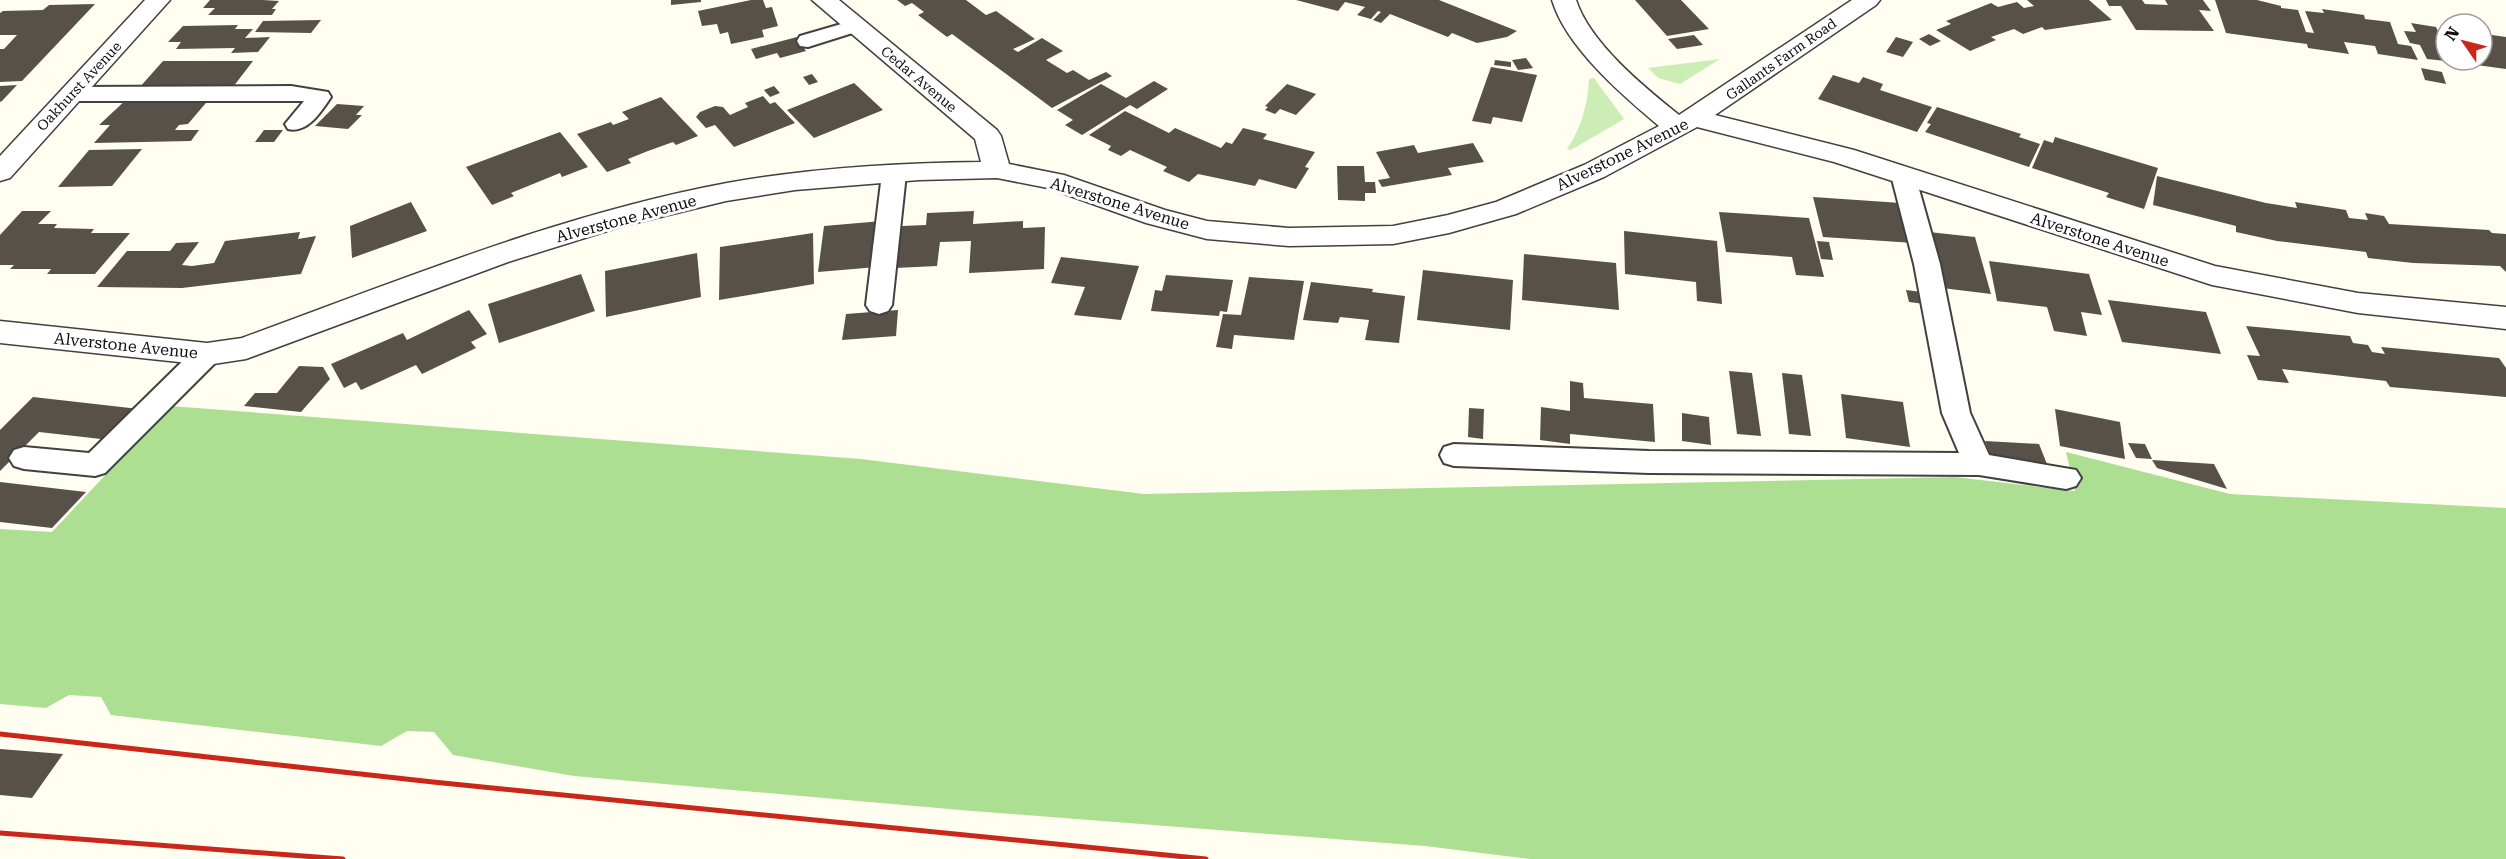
<svg xmlns="http://www.w3.org/2000/svg" width="2506" height="859" font-family="'Roboto Serif',serif">
<style>
.green{fill:#ccedb6}
.forest{fill:#addf93}
.building{fill:#58514a}
.lines{fill:none;stroke-linecap:round;stroke-linejoin:round}
.lane-casing{stroke:#414141;stroke-width:4}
.street-casing{stroke:#414141;stroke-width:3}
.lane{fill:#fff;fill-rule:evenodd}
.street{fill:#fff;fill-rule:evenodd}
.rail{stroke:#cb261a;stroke-width:5}
.labels{text-anchor:middle;stroke-width:6;stroke-linejoin:round;paint-order:stroke}
.far-street-label{font-size:14px;fill:#0e0e0e;stroke:#fff}
.street-label{font-size:16px;fill:#0e0e0e;stroke:#fff}
</style>
<rect width="100%" height="100%" fill="#fffef0"/>
<g class="green">
<polygon points="1720,59 1680,84 1658,78 1648,68"/>
<path d="M1594,78L1624,119L1571,150L1567,149C1581,129 1588,103 1589,79Z"/>
</g>
<polygon class="forest" points="170,406 861,459 1144,494 1955,477 2075,491 2066,452 2230,494 2506,508 2506,859 1530,859 1425,846 960,810 574,776 453,755 434,732 407,731 381,746 111,715 101,697 69,695 46,708 0,704 0,529 52,532"/>
<g class="building">
<polygon points="210,0 263,0 279,1 272,9 276,9 272,15 208,15 215,8 203,8"/>
<polygon points="671,0 701,0 701,2 671,5"/>
<polygon points="751,0 763,0 766,8 772,7 778,26 762,30 764,37 731,44 728,32 720,34 717,24 702,26 698,11"/>
<polygon points="897,0 966,0 986,15 996,11 1035,39 1013,49 1018,52 1042,38 1063,51 1046,60 1067,73 1073,70 1089,80 1106,72 1112,76 1052,108 952,34 947,37 918,15 924,12 912,3 905,6"/>
<polygon points="1296,0 1439,0 1517,31 1507,37 1477,43 1452,33 1448,37 1390,14 1381,23 1373,20 1381,12 1378,11 1371,19 1357,15 1365,7 1345,2 1338,11"/>
<polygon points="1635,0 1681,0 1709,29 1667,36"/>
<polygon points="2027,0 2089,0 2112,20 2045,30 2042,27 2023,34 2014,29 1991,37 1996,40 1970,51 1936,30 1951,24 1946,21 1991,3 1998,7 2017,2 2024,8 2034,6"/>
<polygon points="2106,0 2142,0 2145,4 2168,5 2165,0 2203,0 2211,11 2199,10 2214,31 2136,30 2121,6 2109,6"/>
<polygon points="2215,0 2257,0 2281,6 2281,8 2298,10 2306,32 2314,33 2305,11 2324,13 2322,9 2364,15 2365,19 2390,22 2398,44 2411,46 2418,60 2378,54 2375,46 2344,42 2349,54 2308,48 2307,44 2226,33"/>
<polygon points="95,4 22,81 0,82 0,49 4,49 17,35 0,35 0,13 3,11 43,10 49,5"/>
<polygon points="321,20 311,33 255,32 263,21"/>
<polygon points="2411,23 2436,27 2440,35 2446,36 2446,61 2427,59 2420,45 2410,43 2404,31 2416,32"/>
<polygon points="238,25 235,29 253,29 245,38 270,37 258,52 231,53 235,48 176,49 181,42 168,42 183,26"/>
<polygon points="1929,34 1941,41 1930,46 1919,39"/>
<polygon points="2485,34 2506,37 2506,69 2447,61 2482,60 2482,41 2488,42"/>
<polygon points="1694,35 1703,45 1677,49 1668,39"/>
<polygon points="797,37 806,51 780,58 777,53 756,59 751,49"/>
<polygon points="1896,37 1913,42 1903,57 1886,52"/>
<polygon points="1526,58 1533,68 1518,70 1512,60"/>
<polygon points="1495,60 1511,62 1511,67 1494,65"/>
<polygon points="163,61 253,61 233,87 139,88"/>
<polygon points="1491,67 1537,75 1522,122 1493,117 1491,124 1472,121"/>
<polygon points="2421,68 2442,72 2446,84 2425,80"/>
<polygon points="812,74 818,82 809,85 803,77"/>
<polygon points="1833,75 1859,83 1863,77 1883,84 1880,90 1932,107 1917,132 1818,99"/>
<polygon points="1154,81 1168,89 1137,109 1130,105 1082,135 1065,125 1073,120 1057,110 1101,84 1126,98"/>
<polygon points="854,83 883,110 814,138 787,110"/>
<polygon points="1287,84 1316,94 1296,115 1280,109 1275,114 1265,110 1268,107 1265,106"/>
<polygon points="17,85 2,101 0,102 0,86"/>
<polygon points="774,86 780,93 770,97 764,90"/>
<polygon points="763,96 770,104 775,102 795,123 734,147 715,125 706,128 696,117 700,112 715,106 723,107 730,115 748,107 745,103"/>
<polygon points="211,97 188,124 179,125 175,130 199,130 191,141 94,143 110,125 99,125 128,98"/>
<polygon points="661,97 698,136 676,145 673,142 648,151 628,159 631,163 607,172 577,134 611,122 613,125 629,119 622,112"/>
<polygon points="337,104 364,106 356,115 362,115 348,129 315,126"/>
<polygon points="1937,107 2021,134 2019,137 2040,144 2029,167 1925,132 1931,124 1927,123"/>
<polygon points="1125,111 1169,133 1175,128 1221,148 1226,142 1232,144 1243,128 1267,134 1263,139 1315,152 1305,167 1309,168 1296,189 1259,179 1255,186 1198,174 1189,182 1163,171 1167,167 1130,150 1121,156 1108,150 1111,146 1089,135"/>
<polygon points="264,130 283,130 274,142 255,142"/>
<polygon points="560,132 588,167 562,177 560,173 511,193 514,196 492,205 466,167"/>
<polygon points="2055,137 2158,168 2144,209 2106,197 2109,193 2032,168 2044,140 2053,143"/>
<polygon points="1473,143 1484,162 1448,168 1452,175 1382,187 1378,180 1390,178 1376,152 1414,145 1418,153"/>
<polygon points="142,149 112,186 58,187 89,150"/>
<polygon points="1337,166 1364,166 1365,182 1375,182 1376,193 1365,193 1365,201 1338,200"/>
<polygon points="2157,176 2266,203 2297,208 2295,202 2346,210 2349,218 2368,220 2365,213 2384,216 2389,224 2489,230 2492,233 2506,234 2506,272 2500,266 2413,263 2368,258 2366,252 2277,241 2236,232 2236,226 2153,205"/>
<polygon points="1813,197 1901,203 1914,243 1823,237"/>
<polygon points="411,202 427,231 352,258 350,226"/>
<polygon points="22,211 51,211 38,224 57,224 54,228 94,229 91,233 130,233 95,274 47,274 51,269 10,269 14,265 0,265 0,235"/>
<polygon points="974,211 973,224 1023,221 1023,228 1045,227 1044,269 969,273 971,241 940,242 937,266 895,268 902,226 926,225 927,213"/>
<polygon points="1719,212 1809,218 1824,277 1796,275 1792,257 1726,252"/>
<polygon points="882,221 877,267 818,272 824,226"/>
<polygon points="1624,231 1717,241 1722,304 1697,301 1696,282 1625,274"/>
<polygon points="300,232 298,239 316,236 301,274 182,288 97,287 127,251 170,251 176,243 199,242 182,265 192,266 214,263 225,241"/>
<polygon points="1929,232 1975,237 1991,294 1942,288"/>
<polygon points="813,233 814,284 719,300 720,247"/>
<polygon points="1817,241 1829,242 1833,260 1821,259"/>
<polygon points="697,253 701,297 606,317 605,271"/>
<polygon points="1524,254 1616,263 1619,310 1522,300"/>
<polygon points="1061,257 1139,266 1121,320 1074,315 1085,287 1051,283"/>
<polygon points="1989,261 2089,274 2102,315 2081,312 2087,336 2054,331 2047,307 1997,301"/>
<polygon points="1423,270 1513,280 1510,330 1417,320"/>
<polygon points="581,274 595,311 499,343 488,304"/>
<polygon points="1166,275 1233,280 1227,312 1220,311 1219,316 1151,311 1155,290 1162,291"/>
<polygon points="1249,277 1304,281 1294,340 1234,335 1232,349 1216,347 1223,314 1241,315"/>
<polygon points="1311,282 1373,289 1372,292 1405,296 1399,343 1365,340 1369,320 1340,317 1338,323 1303,320"/>
<polygon points="1906,290 1930,293 1932,305 1909,302"/>
<polygon points="2108,300 2206,312 2221,354 2122,342"/>
<polygon points="469,310 487,334 471,342 476,348 422,374 416,365 361,390 356,382 344,388 331,364 403,333 407,340"/>
<polygon points="898,310 896,336 842,340 846,314"/>
<polygon points="2246,326 2350,336 2353,343 2368,345 2372,352 2385,354 2381,347 2499,358 2506,368 2506,397 2390,387 2386,381 2282,369 2289,383 2258,380 2247,355 2260,356"/>
<polygon points="299,366 323,367 330,379 301,412 244,406 255,393 277,393"/>
<polygon points="1729,371 1752,373 1761,436 1737,434"/>
<polygon points="1782,373 1802,375 1811,436 1789,434"/>
<polygon points="1570,381 1583,383 1584,398 1653,404 1655,442 1570,434 1570,444 1540,440 1541,407 1570,411"/>
<polygon points="1841,394 1903,402 1910,447 1846,438"/>
<polygon points="33,397 139,409 110,440 39,432 0,471 0,430"/>
<polygon points="1469,408 1484,409 1483,439 1468,437"/>
<polygon points="2055,409 2120,422 2125,459 2060,446"/>
<polygon points="1682,413 1709,417 1711,445 1682,441"/>
<polygon points="1985,441 2039,444 2047,464 1993,461"/>
<polygon points="2128,443 2145,444 2152,459 2136,458"/>
<polygon points="2152,460 2214,464 2227,489 2157,468"/>
<polygon points="0,482 86,492 52,528 0,522"/>
<polygon points="0,749 63,754 32,798 0,795"/>
</g>
<g class="lines">
<g class="lane-casing">
<g id="lane">
<polygon points="855,20 862,22 866,26 862,30 808,47 800,46 797,41 800,36"/>
<path d="M291,86L328,92L331,97C321,112 307,134 288,129L285,124L304,101H71L63,99L60,94L63,89L71,87Z"/>
<polygon points="894,167 902,169 906,174 892,305 888,311 879,314 870,311 866,305 882,174 886,169"/>
<polygon points="1903,168 1911,170 1915,175 1940,264 1970,413 1989,455 2076,470 2081,478 2076,486 2066,489 1979,475 1649,473 1454,466 1444,463 1440,455 1444,447 1454,444 1649,451 1959,453 1942,413 1914,264 1891,175 1895,170"/>
<polygon points="207,344 217,347 221,354 217,361 105,473 95,476 24,469 14,466 9,458 14,450 24,447 89,453 197,347"/>
</g>
</g>
<g class="street-casing">
<g id="street">
<polygon points="145,0 170,0 10,178 0,181 0,156"/>
<path d="M812,0H839L997,130L1001,136L1009,164L1064,175L1165,210L1207,221L1289,228L1393,226L1448,215L1496,202L1584,165L1659,126C1622,95 1566,47 1552,0H1576C1590,43 1644,87 1679,115L1852,0H1880L1876,5L1715,115L1854,150L2215,266L2358,293L2506,307V329L2358,313L2212,285L1834,162L1697,127L1604,177L1516,214L1449,233L1393,244L1289,246L1207,239L1146,223L1048,188L997,178L919,180L795,190L726,201L623,226L508,262L246,359L207,365L0,343V321L207,343L242,338C401,280 560,214 727,183C811,168 896,163 981,162L975,139Z"/>
</g>
</g>
<use href="#lane" class="lane"/>
<use href="#street" class="street"/>
<g class="rail">
<polyline points="0,734 433,782 1206,859"/>
<polyline points="0,833 343,859"/>
</g>
</g>
<g class="labels">
<g class="far-street-label">
<text transform="translate(1781 59) rotate(-35)" y="5">Gallants Farm Road</text>
<text transform="translate(919 79) rotate(40)" y="5">Cedar Avenue</text>
<text transform="translate(79 86) rotate(-47)" y="5">Oakhurst Avenue</text>
</g>
<g class="street-label">
<text transform="translate(1622 154) rotate(-26)" y="6">Alverstone Avenue</text>
<text transform="translate(1120 203) rotate(17)" y="6">Alverstone Avenue</text>
<text transform="translate(626 218) rotate(-15)" y="6">Alverstone Avenue</text>
<text transform="translate(2100 239) rotate(18)" y="6">Alverstone Avenue</text>
<text transform="translate(126 345) rotate(6)" y="6">Alverstone Avenue</text>
</g>
</g>
<g transform="translate(2464 42) rotate(305)"><circle r="28" fill="#ffffff" stroke="#9f9f9f" stroke-width="1.5"/>
<path d="M0-4.5L10 22L0 15L-10 22Z" fill="#cb261a"/>
<text y="-9" font-size="16" font-weight="bold" text-anchor="middle" fill="#0e0e0e">N</text>
</g>
</svg>
